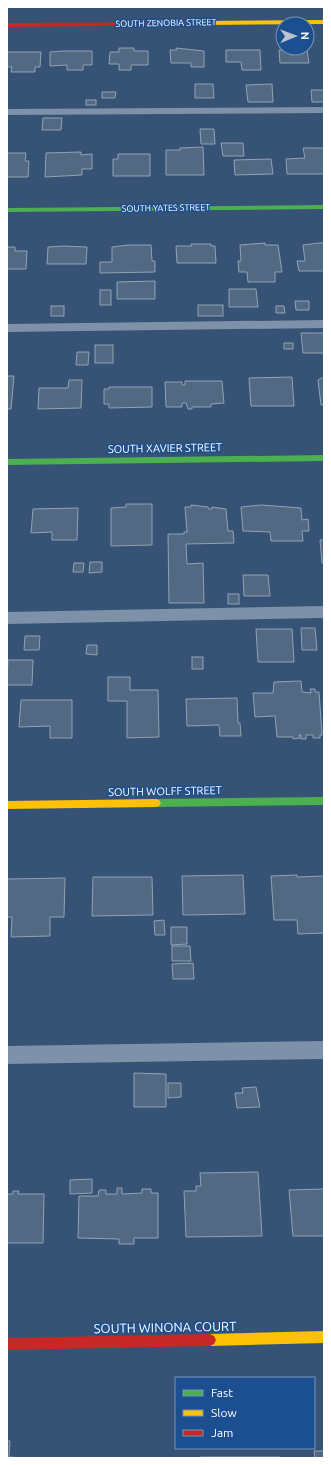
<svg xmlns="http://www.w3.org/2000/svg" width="331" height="1465" font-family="Ubuntu,sans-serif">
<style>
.building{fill:#526984;stroke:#92a2b6}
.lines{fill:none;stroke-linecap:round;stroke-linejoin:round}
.lane{fill:#7d92a8;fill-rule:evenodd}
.fast{fill:#4caf50;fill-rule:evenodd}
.slow{fill:#ffc107;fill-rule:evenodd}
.jam{fill:#c62828;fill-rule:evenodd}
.labels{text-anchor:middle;stroke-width:3;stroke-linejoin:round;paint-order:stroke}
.far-street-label{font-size:9px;fill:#fff;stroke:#1b4f8f}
.street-label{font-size:11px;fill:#fff;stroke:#1b4f8f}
.near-street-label{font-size:13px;fill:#fff;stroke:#1b4f8f}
</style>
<rect width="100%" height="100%" fill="#365274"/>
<g class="building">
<polygon points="119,48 134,48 134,51 148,51 148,65 131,65 131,70 119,70 119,64 109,64 110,52 119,52"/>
<polygon points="176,48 204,51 204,67 191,67 191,63 171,63 170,50 177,50"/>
<polygon points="287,48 307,50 309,63 280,63 279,50 287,50"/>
<polygon points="226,50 260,50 261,70 242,70 241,62 226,62"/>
<polygon points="63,51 92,51 92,65 83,65 83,70 67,70 67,65 50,66 50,52"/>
<polygon points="7,52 41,52 40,67 35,67 35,72 11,72 12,67 7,67"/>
<polygon points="195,84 213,84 214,98 195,98"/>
<polygon points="272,84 273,102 248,102 246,85"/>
<polygon points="311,90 324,90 324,102 312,102"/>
<polygon points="102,92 116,92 115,98 102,98"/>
<rect x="86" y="100" width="10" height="5"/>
<polygon points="43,118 62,118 61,130 42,130"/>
<polygon points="200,129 214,129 215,144 201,144"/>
<polygon points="221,143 243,143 244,156 223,156"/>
<polygon points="203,147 204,175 166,175 166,150 180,150 180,148"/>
<polygon points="303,148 324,148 324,174 287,174 286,159 305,158"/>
<polygon points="81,152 81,155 92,154 92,169 82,169 82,175 45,177 46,153"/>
<polygon points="7,153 26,153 25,161 29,161 28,177 7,177"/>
<polygon points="118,154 150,154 150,176 113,176 113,159 118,159"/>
<polygon points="271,159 273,174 235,175 234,160"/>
<polygon points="265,243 265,245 278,245 282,272 275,272 275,282 248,282 247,272 239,272 238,261 241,261 240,245"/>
<polygon points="319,243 324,243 324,271 299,271 297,261 305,261 303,245"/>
<polygon points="191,244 211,244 211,246 215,246 216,263 177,263 176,246 192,246"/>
<polygon points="128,245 151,245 152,261 155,261 155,272 100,273 100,262 112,262 112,247"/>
<polygon points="64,246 87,247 86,264 47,264 48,247"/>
<polygon points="7,247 15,247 15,251 27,251 26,269 7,269"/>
<polygon points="155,281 155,299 117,299 117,282"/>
<polygon points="229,289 256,289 258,307 229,307"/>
<rect x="100" y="290" width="11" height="15"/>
<polygon points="295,301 309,301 309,310 296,310"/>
<rect x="198" y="305" width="25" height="11"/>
<rect x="51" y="306" width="13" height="10"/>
<polygon points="276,306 284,306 285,313 276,313"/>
<polygon points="301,333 324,333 324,353 303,353"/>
<rect x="284" y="343" width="9" height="6"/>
<rect x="95" y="345" width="18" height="18"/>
<polygon points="77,352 89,352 88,365 76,365"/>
<polygon points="7,376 14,376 11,409 7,409"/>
<polygon points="292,377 294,406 251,406 249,378"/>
<polygon points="324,377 324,405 321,405 318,380"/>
<polygon points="69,380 82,380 81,408 38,409 39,388 68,388"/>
<polygon points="185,381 222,381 224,403 211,404 211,407 192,407 192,409 188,409 186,403 182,403 182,407 166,407 165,382 182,382 182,385 185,385"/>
<polygon points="109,387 152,387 152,407 109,408 109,404 104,404 104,389 109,389"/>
<polygon points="126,504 152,504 152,545 111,546 111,508 126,507"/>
<polygon points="191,505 208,507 209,509 212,509 212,507 226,509 228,531 233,531 234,543 186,544 187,564 203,563 204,603 169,603 168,534 184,534 184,532 187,532 185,507 191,507"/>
<polygon points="261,505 301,508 302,520 308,519 309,531 302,531 303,541 271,541 270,532 243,531 241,507"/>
<polygon points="78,508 77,540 52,540 52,532 31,533 33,509"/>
<polygon points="320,540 324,540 324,563 322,563"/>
<polygon points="90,562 102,562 102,572 89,573"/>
<polygon points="74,563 84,563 83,572 73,572"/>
<polygon points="243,575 268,575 270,596 244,596"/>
<rect x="228" y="594" width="11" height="10"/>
<polygon points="301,628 315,628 317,650 302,650"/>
<polygon points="256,629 292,629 294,662 258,662"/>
<polygon points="25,636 40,636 39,650 24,650"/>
<polygon points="87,645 97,645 97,655 86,654"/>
<rect x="192" y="657" width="11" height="12"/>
<polygon points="8,660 33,660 32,685 7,685"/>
<polygon points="108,677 130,677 130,690 158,690 159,737 127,738 127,701 108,701"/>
<polygon points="301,681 302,692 311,693 310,689 315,689 315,692 319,692 322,735 320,735 320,738 313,738 313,735 306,735 306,739 301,739 301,735 299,735 300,738 293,739 293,737 277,737 275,716 255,717 253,693 273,693 274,682"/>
<polygon points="237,698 238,723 240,723 241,736 220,736 219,725 187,726 186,699"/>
<polygon points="21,700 72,700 72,738 50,738 50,726 19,727"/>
<polygon points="243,875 245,914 183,915 182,876"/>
<polygon points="297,875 297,877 324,876 324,933 298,934 297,920 274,920 271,876"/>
<polygon points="93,877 152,877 153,915 92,916"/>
<polygon points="65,878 64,917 50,917 50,936 11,937 12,917 7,917 7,879"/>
<polygon points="164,920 165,935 155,935 154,921"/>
<polygon points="171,927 187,927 187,944 171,945"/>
<polygon points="172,946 190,946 191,961 172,961"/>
<polygon points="193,963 194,979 173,979 172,964"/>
<polygon points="134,1073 166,1074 166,1107 134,1107"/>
<polygon points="168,1083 181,1083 181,1097 168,1098"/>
<polygon points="256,1087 260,1107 237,1108 235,1093 243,1093 242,1088"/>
<polygon points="258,1172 262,1236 186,1237 184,1191 196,1191 196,1186 201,1186 200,1173"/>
<polygon points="92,1179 92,1193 70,1194 70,1180"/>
<polygon points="117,1188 122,1188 122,1194 142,1193 142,1189 151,1189 151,1193 158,1193 158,1238 134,1238 134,1244 119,1244 119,1239 78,1238 79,1196 98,1196 99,1190 106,1190 106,1194 117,1194"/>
<polygon points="324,1189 324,1236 293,1236 289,1190"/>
<polygon points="13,1191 19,1191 18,1194 44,1194 43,1243 7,1243 7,1194 13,1194"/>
<polygon points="7,1441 10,1441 9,1457 27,1458 7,1458"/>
<polygon points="314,1451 324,1451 324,1458 315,1458"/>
<rect x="201" y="1457" width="79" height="1"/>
</g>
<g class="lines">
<g class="lane">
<polygon points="324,107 324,113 7,115 7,109"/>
<polygon points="324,320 324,328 7,332 7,324"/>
<polygon points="324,606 324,618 7,624 7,612"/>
<polygon points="324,1041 324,1059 7,1064 7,1046"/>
</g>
<g class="fast">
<polygon points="324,205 324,209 7,212 7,208"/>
<polygon points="324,455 324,461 7,465 7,459"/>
<polygon points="324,797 324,805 156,807 153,806 151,803 153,800 156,799"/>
</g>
<g class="slow">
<polygon points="324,20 324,24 202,25 199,23 202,21"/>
<polygon points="156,799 159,800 161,803 159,806 156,807 7,809 7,801"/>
<polygon points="324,1331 324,1343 210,1346 206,1344 204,1340 206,1336 210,1334"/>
</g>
<g class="jam">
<polygon points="204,22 204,24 202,25 7,27 7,23"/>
<polygon points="210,1334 214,1336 216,1340 214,1344 210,1346 7,1350 7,1338"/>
</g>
</g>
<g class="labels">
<g class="far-street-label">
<text transform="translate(166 23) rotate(-1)" y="3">SOUTH ZENOBIA STREET</text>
<text transform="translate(166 208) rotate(-1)" y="3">SOUTH YATES STREET</text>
</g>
<g class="street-label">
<text transform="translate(165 448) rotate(-1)" y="4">SOUTH XAVIER STREET</text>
<text transform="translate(165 791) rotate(-1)" y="4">SOUTH WOLFF STREET</text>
</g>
<g class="near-street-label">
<text transform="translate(165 1327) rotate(-1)" y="5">SOUTH WINONA COURT</text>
</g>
</g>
<rect width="331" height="1465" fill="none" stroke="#ffffff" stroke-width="16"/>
<rect x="175" y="1377" width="140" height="72" fill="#1b4f8f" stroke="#7695bc"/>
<rect x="183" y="1390" width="20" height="6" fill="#4caf50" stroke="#7695bc"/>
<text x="211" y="1397" font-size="12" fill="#ffffff">Fast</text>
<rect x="183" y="1410" width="20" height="6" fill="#ffc107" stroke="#7695bc"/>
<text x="211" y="1417" font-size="12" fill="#ffffff">Slow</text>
<rect x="183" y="1430" width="20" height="6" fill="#c62828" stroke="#7695bc"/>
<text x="211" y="1437" font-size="12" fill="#ffffff">Jam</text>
<g transform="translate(295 36) rotate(89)"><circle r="19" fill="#1b4f8f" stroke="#7695bc"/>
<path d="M0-3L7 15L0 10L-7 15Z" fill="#b9c2ce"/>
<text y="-6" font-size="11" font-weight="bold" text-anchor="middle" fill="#ffffff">N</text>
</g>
</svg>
